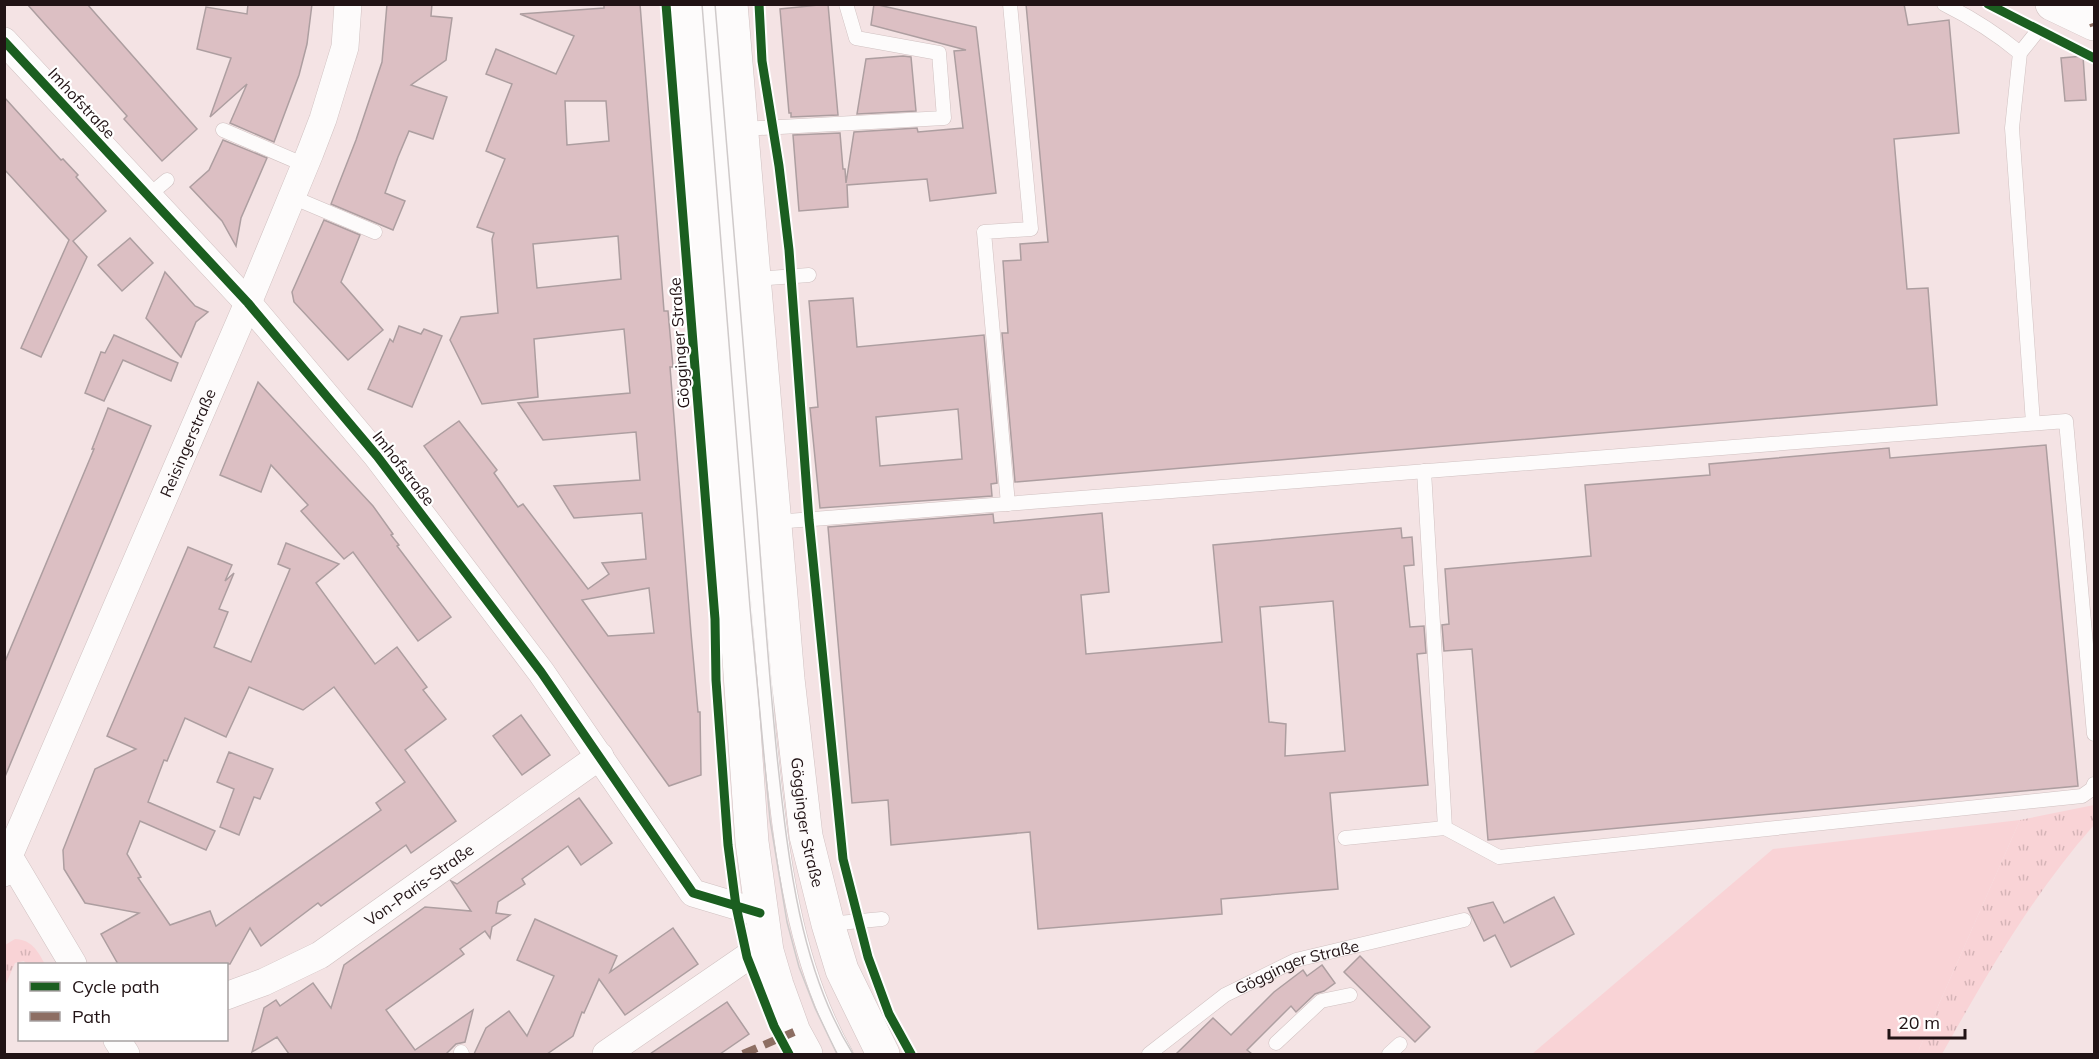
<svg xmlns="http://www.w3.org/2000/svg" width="2099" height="1059" font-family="Mulish,sans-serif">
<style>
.grass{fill:url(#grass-tufts)}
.park{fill:#f9d3d6}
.building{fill:#dcbfc3;stroke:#ad9ea0;stroke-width:1.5;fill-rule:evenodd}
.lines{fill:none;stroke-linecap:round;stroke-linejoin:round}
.service-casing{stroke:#d0c1c1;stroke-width:15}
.minor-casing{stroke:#d0c1c1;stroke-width:28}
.secondary-casing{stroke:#d0c1c1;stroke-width:34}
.service{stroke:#fdfbfb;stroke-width:14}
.minor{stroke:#fdfbfb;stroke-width:27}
.secondary{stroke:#fdfbfb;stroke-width:33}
.tram{stroke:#cfcaca;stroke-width:1.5}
.quiet{stroke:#8d6e63;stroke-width:8;stroke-dasharray:15 8;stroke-linecap:butt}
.cycleway-casing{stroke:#fff;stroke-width:13}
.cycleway{stroke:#1b5e20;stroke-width:9}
.labels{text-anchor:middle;stroke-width:4.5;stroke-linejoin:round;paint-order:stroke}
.street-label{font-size:16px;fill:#211315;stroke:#fff}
</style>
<defs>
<pattern id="grass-tufts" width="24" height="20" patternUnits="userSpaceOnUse" patternTransform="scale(1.5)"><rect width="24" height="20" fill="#f9d3d6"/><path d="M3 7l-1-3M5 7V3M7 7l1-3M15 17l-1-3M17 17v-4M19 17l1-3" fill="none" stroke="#d5b4b7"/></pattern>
</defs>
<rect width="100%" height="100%" fill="#f4e3e4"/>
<g class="grass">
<path d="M2094,805V825C2033,894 1987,974 1942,1054H1917L2020,820Z"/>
<path d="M15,939C32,940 37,950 45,964H26L24,961L15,963L5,986V945Z"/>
</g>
<polygon class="park" points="2020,820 1917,1054 1532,1054 1773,849"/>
<g class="building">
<polygon points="27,4 87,4 197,129 162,161 124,119 127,116"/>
<polygon points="248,4 312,4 307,44 299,75 274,142 230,123 247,84 210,117 231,58 197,49 206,7 247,14"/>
<polygon points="387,4 432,4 431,16 452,18 446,60 411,85 447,97 433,139 409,131 398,157 385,193 405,201 393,230 331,204 356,140 382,62"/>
<path d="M604,4H640L664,311H668L673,367H670L691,633L698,712H700L701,775L669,786L424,446L459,421L497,470L494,473L518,507L523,504L588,589L609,574L602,563L646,559L642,513L574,518L554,486L640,480L636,432L543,440L518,403L630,393L624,329L534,339L538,397L482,404L450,340L461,317L498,313L492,239L494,233L477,227L505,159L486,151L512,84L486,74L496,49L556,74L574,36L520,14L604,8ZM565,101H606L609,141L567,145ZM618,236L621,279L537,288L533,244ZM649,588L654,633L608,636L582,600Z"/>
<polygon points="828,4 838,115 791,117 791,113 789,113 780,9"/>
<polygon points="874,4 976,27 996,193 930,201 927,179 847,185 848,207 799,211 793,135 840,133 843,169 845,169 846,183 854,132 917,128 918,132 963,128 954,51 966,50 871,25"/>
<polygon points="1026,4 1904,4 1908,25 1949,20 1959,133 1894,139 1907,289 1928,288 1937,405 1015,482 1002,333 1008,333 1003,261 1021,260 1020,244 1048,242"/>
<polygon points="903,56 911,57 916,111 857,114 866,59"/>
<polygon points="2083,56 2086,100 2065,101 2061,58"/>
<polygon points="4,97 61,160 63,159 78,175 76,177 106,211 73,241 87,257 41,357 21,348 69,240 4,169"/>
<polygon points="223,140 267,158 241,218 236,246 222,221 190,187 209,170"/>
<polygon points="324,220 360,235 341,282 383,330 348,360 294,302 292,292"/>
<polygon points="130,238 153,263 122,291 98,265"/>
<polygon points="165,272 195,306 208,312 196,322 181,357 146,318"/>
<path d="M853,298L857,347L984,335L997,483L991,484L992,496L820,508L810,408L818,407L809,301ZM958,409L962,459L880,466L876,417Z"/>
<polygon points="399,326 421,334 424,329 442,336 412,407 368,389 390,339 393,342"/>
<polygon points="114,335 178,363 171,381 123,360 104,401 85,393 101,352 105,353"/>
<polygon points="258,382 373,506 393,534 391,535 399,545 397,546 451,617 418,641 353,552 344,559 301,511 308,505 271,465 261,492 220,475"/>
<polygon points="108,408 151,426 4,779 4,664 94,449 92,449"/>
<polygon points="2046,445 2078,786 1488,840 1472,649 1444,651 1442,625 1449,624 1445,569 1591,556 1585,485 1710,475 1709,464 1889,448 1890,458"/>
<path d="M1102,513L1109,592L1081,595L1086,654L1222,642L1213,545L1401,528L1402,538L1412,537L1414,565L1404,566L1410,627L1424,626L1426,653L1417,654L1428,785L1330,793L1338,889L1221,899L1222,914L1038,929L1030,832L891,845L888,800L852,803L828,527L993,514L994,523ZM1333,601L1345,751L1285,756L1286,724L1269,722L1260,607Z"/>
<path d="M286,543L339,564L316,583L375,664L397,647L427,687L423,690L446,719L405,750L456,821L411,853L406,845L321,906L318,903L261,946L250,928L230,964H118L101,934L139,913L85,903L64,869L63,850L95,769L136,749L107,736L188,547L232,565L225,581L234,573L219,609L228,612L214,647L251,662L290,569L278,564ZM249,687L303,710L334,687L405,782L376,803L381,810L216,926L210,911L170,925L138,878L141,877L127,854L140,821L206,850L215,831L148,802L164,760L167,761L185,718L226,737Z"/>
<polygon points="521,715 550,755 522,775 493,736"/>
<polygon points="229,752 273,769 260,799 254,797 239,835 220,827 234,789 217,782"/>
<polygon points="579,798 612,843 581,865 568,846 522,879 525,884 498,902 496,913 510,915 492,927 490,938 485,931 460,949 464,954 386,1010 415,1050 473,1010 465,1042 456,1044 446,1054 289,1054 277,1037 252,1052 264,1008 276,1000 280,1006 313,983 331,1008 344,965 425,907 471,911 451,881 457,884"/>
<polygon points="1554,897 1574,934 1511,967 1495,935 1484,941 1468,908 1493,902 1504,923"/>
<polygon points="535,919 617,956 610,972 673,928 698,964 625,1015 599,979 584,1013 582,1012 573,1036 547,1054 474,1054 486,1028 509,1011 527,1036 554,976 517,960"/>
<polygon points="1360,956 1430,1027 1415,1042 1344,972"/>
<polygon points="1322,965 1335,983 1324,991 1315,994 1296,1012 1291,1006 1247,1050 1252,1054 1176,1054 1213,1018 1231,1035 1274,992 1303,970 1307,976"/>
<polygon points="727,1002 749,1034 720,1054 650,1054"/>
</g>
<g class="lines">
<g class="service-casing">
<g id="service">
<path d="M709,4L769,734C781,843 791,957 846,1054"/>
<path d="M1944,4C1972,18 1996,33 2020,53"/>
<polyline points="743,129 944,118 939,53 856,38 846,4"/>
<polyline points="223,130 305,165"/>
<polyline points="148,196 167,180"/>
<polyline points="292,197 375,232"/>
<polyline points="754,279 809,275"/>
<polyline points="2033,423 2012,128 2020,53 2036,33"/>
<polyline points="1424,471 1445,828 1499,857 2082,796 2092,789 2094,784"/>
<polyline points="1008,504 984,232 1031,229 1010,4"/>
<polyline points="775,522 2066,421 2094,734"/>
<polyline points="1345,838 1445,828"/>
<polyline points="828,924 882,919"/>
<polyline points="1276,1043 1321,1001 1350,995"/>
<polyline points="461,1052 462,1054"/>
<path id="s1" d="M1149,1054L1225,995L1296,960L1464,920"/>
<polyline points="1389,1054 1400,1044"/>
</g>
</g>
<g class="minor-casing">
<g id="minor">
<polyline points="4,41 248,303 377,456 541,672 693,893 760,913"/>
<polyline points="4,848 73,964"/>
<path id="s2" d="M4,873L9,856L248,303L310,153L323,119L345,47L348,4"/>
<path id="s3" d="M226,996L264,982L320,955L600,756"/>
<polyline points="117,1040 126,1054"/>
<polyline points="606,1054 747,957 767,951"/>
</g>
</g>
<g class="secondary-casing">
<g id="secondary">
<polyline points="687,4 724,448 752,842 767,951 777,985 794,1032 806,1054"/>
<path id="s4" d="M731,4L788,679L806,836L828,924L842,970L883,1054"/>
<polyline points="2052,4 2094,24"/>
</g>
</g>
<use href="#service" class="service"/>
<use href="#minor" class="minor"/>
<use href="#secondary" class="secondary"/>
<g class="tram">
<polyline points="702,4 750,607 770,820 787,922 799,967 815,1008 837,1054"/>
<path d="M715,4C730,173 744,342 757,511C763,593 769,675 777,756C788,856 799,968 853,1054"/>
</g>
<g class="quiet">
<polyline points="2093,23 2094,26"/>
<polyline points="743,1054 794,1032"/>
</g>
<g class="cycleway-casing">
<g id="cycleway">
<polyline points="666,4 715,619 716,680 728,845 736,906 747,957 774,1026 789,1054"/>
<polyline points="759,4 762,61 779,166 789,250 809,520 843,859 868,957 889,1014 911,1054"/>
<polyline points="1988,4 2094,58"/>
<polyline points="4,41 248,303 377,456 541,672 693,893 760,913"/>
</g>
</g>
<use href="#cycleway" class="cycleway"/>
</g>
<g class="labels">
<g class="street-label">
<text transform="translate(82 103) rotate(47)" y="6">Imhofstraße</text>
<text transform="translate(679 343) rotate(-94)" y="6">Gögginger Straße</text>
<text dy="6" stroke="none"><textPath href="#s2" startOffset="468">Reisingerstraße</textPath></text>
<text transform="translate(404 468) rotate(52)" y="6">Imhofstraße</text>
<text dy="6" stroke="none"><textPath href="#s4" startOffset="822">Gögginger Straße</textPath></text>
<text dy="6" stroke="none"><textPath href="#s3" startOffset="224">Von-Paris-Straße</textPath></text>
<text dy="6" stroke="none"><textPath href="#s1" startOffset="174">Gögginger Straße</textPath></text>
</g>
</g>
<rect width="2099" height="1059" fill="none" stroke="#211315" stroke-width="12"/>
<rect x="18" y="963" width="210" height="78" fill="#ffffff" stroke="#a6a1a1" stroke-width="1.5"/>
<rect x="30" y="982" width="30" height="9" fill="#1b5e20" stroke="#a6a1a1" stroke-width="1.5"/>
<text x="72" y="993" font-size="18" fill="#211315">Cycle path</text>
<rect x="30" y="1012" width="30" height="9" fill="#8d6e63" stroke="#a6a1a1" stroke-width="1.5"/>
<text x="72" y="1023" font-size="18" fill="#211315">Path</text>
<path d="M1889 1029v9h76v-9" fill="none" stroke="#211315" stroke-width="3"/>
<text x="1898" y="1029" font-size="18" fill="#211315" stroke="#ffffff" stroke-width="4.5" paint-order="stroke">20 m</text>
</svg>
